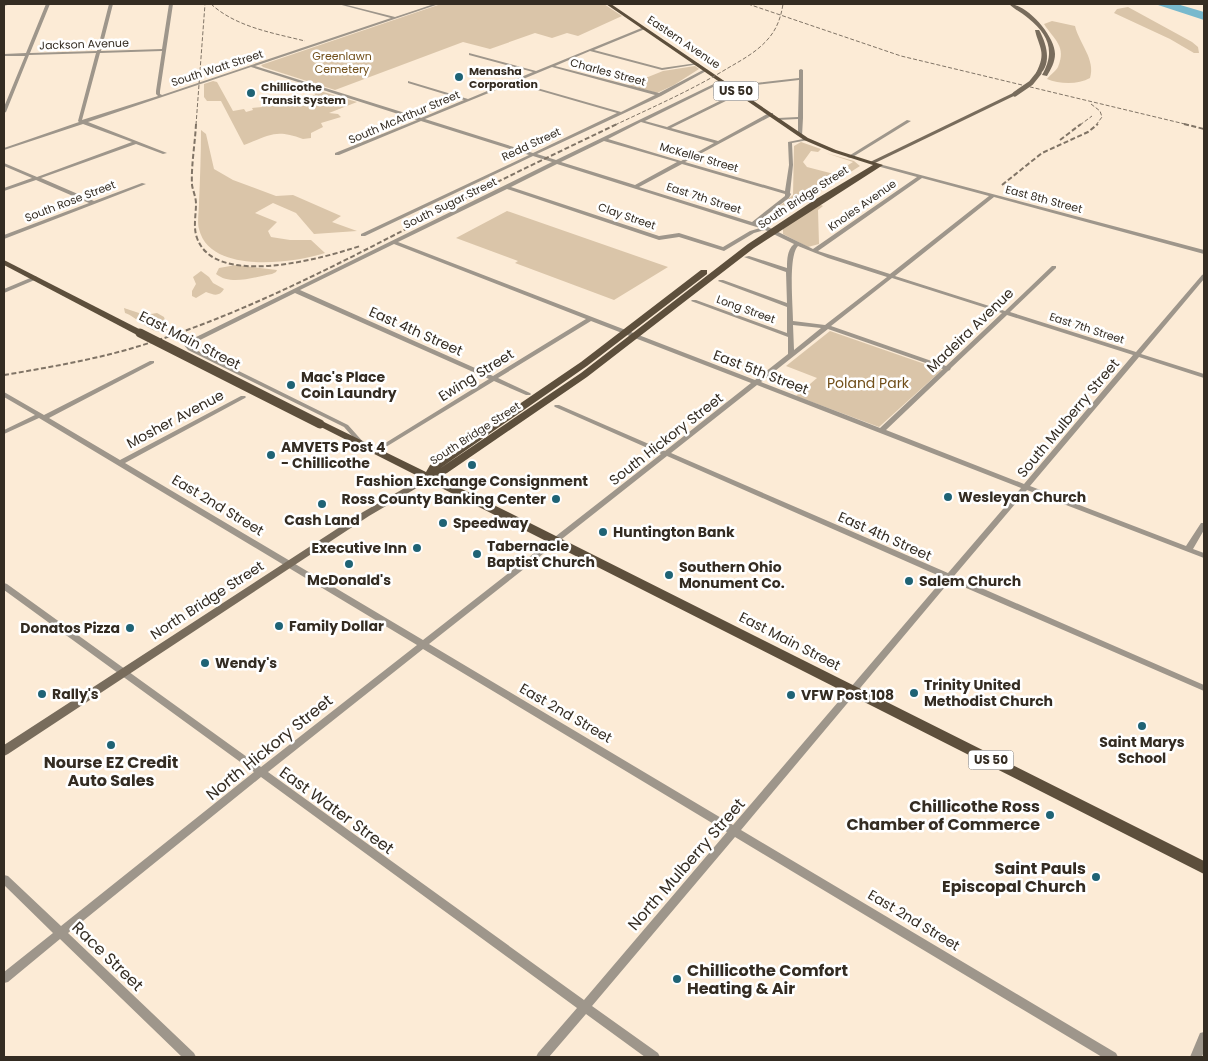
<svg xmlns="http://www.w3.org/2000/svg" width="1208" height="1061" font-family="Poppins,sans-serif">
<style>
.green{fill:#dac5a9}
.water{fill:#78b9cd}
.lines{fill:none;stroke-linecap:round;stroke-linejoin:round}
.minor{fill:#9e968b;fill-rule:evenodd}
.secondary{fill:#786c5c;fill-rule:evenodd}
.primary{fill:#5d4f3c;fill-rule:evenodd}
.rail-far1{stroke:#807466;stroke-width:1;stroke-dasharray:4 2;stroke-linecap:butt}
.rail{stroke:#807466;stroke-width:2;stroke-dasharray:5 2.5;stroke-linecap:butt}
.secondary-bridge{stroke:#786c5c;stroke-width:5}
.primary-bridge{stroke:#5d4f3c;stroke-width:9}
.poi-dot{fill:#1f6375;stroke:#fff;stroke-width:2}
.labels{text-anchor:middle;stroke-width:5;stroke-linejoin:round;paint-order:stroke}
.far-street-label{font-size:11px;fill:#342c22;stroke:#fff}
.far-park-label{font-size:11px;fill:#714f1a;stroke:#fff}
.far-poi-label{font-size:11px;font-weight:bold;fill:#342c22;stroke:#fff;text-anchor:start}
.shield{fill:#fff;stroke:#716b64;stroke-width:1}
.shield-label{font-size:12px;font-weight:bold;fill:#342c22}
.street-label{font-size:14px;fill:#342c22;stroke:#fff}
.poi-label{font-size:14px;font-weight:bold;fill:#342c22;stroke:#fff;text-anchor:start}
.park-label{font-size:14px;fill:#714f1a;stroke:#fff}
.near-street-label{font-size:16px;fill:#342c22;stroke:#fff}
.near-poi-label{font-size:16px;font-weight:bold;fill:#342c22;stroke:#fff;text-anchor:end}
</style>
<rect width="100%" height="100%" fill="#fcebd6"/>
<g class="green">
<polygon points="441,4 604,4 622,16 578,36 567,33 552,38 535,33 490,49 463,42 335,90 263,67 261,65"/>
<polygon points="1128,7 1192,42 1198,47 1199,53 1194,53 1170,39 1114,13 1117,9"/>
<path d="M1052,21L1075,26C1079,43 1096,60 1090,78C1078,85 1059,84 1047,79C1050,75 1056,71 1058,67C1067,46 1054,40 1044,24Z"/>
<polygon points="695,66 699,69 674,85 657,93 628,85 663,71"/>
<path d="M213,81L217,82L233,111L244,109L246,112L253,110L252,108L262,107L263,104C281,108 296,96 314,99L312,96L315,95L314,92L304,89L310,88L357,102L329,113L338,114L341,117L321,123L323,127L311,133V138L303,139C275,129 271,135 244,145L221,101H207L204,97V84Z"/>
<path d="M201,130L206,134L214,169L233,180L276,196L293,195L341,216L332,222L357,231L314,234L296,213L273,203L255,213L277,222L268,231L271,237L290,240H311L325,253C294,263 210,275 199,229C197,222 199,211 199,203C200,179 201,154 201,130Z"/>
<polygon points="801,142 821,149 818,152 811,151 803,162 807,167 834,174 853,162 826,153 854,161 860,166 770,223 759,223 793,195 794,146"/>
<polygon points="819,204 823,206 818,210 819,244 808,247 783,234 783,229"/>
<polygon points="507,211 668,267 614,300 515,263 518,261 456,238"/>
<path d="M236,265L277,270L276,272L272,274C254,277 231,286 216,274L219,268Z"/>
<path d="M201,271L209,277L213,283L224,289C219,297 214,295 206,292L196,298L192,296V291L196,284L193,277Z"/>
<path d="M124,308L145,315L157,313L164,317L168,330C155,339 138,317 125,313Z"/>
<polygon points="830,331 942,370 879,427 796,396 817,378 786,366"/>
</g>
<polygon class="water" points="1155,4 1177,4 1204,12 1204,20"/>
<g class="lines">
<g class="minor">
<polygon points="4,4 11,4 4,6"/>
<path d="M46,4H50L30,53L97,51L109,4H113L101,51L162,49L169,4H173L160,91V94L162,95L391,18L338,4H343L395,17L434,4H439L255,66L421,118L464,100L408,83V81L468,99L533,72L469,55V53L536,71L644,27L645,29L594,50L662,68L697,63L699,64L662,70L590,51L555,66L659,93L705,69L708,70L661,96L537,154L556,160L722,80L724,81L723,82L645,121L667,127L738,92H740V94L671,128L718,141L769,113H773V115L685,162L785,191L789,165L788,142L808,138V140L792,143L793,165L790,193L791,194L789,198L756,223L768,227L813,249L917,177L877,166V165L879,164L1204,250V254L994,197L895,276L1005,311L1052,266H1056V268L1010,312L1136,352L1202,275L1204,274V279L1141,354L1204,374V378L1139,357L1030,486L1186,546L1201,523H1204V530L1193,549L1204,553V558L1027,490L954,576L1204,685V691L950,581L741,830L1116,1053L1118,1057H1102L735,837L592,1006L658,1053L660,1057H645L586,1014L549,1057H536L538,1053L577,1008L261,777L68,933L194,1053L196,1057H182L60,939L8,982L4,983V972L53,933L4,885V875L8,876L61,926L254,772L4,590V583L7,584L261,767L417,645L39,418L4,434V430L35,415L4,397V392L44,415L150,361H154V363L49,418L120,460L241,396H245L246,397L245,398L125,463L423,640L661,454L555,407L554,406L555,405H559L665,451L751,383L591,321L498,378L530,393L531,394L530,395H526L494,381L376,453L374,452L373,451L374,450L489,379L295,293L190,345L192,348L348,425L365,444L362,446L360,445L344,427L188,350L184,345L188,341L552,162L533,156L365,236H361V234L529,155L421,121L339,155H335V153L417,120L251,67L88,122L167,153L163,154L136,144L41,178L94,201L142,183L146,184L4,239V235L89,203L36,180L4,191V188L32,178L4,166V163L37,177L132,142L83,124L4,150V148L79,122L78,121L96,53L29,55L6,112L4,113V107L25,56H4V54L26,53ZM162,51L156,91V94L158,96L82,120L100,53ZM552,67L655,95L621,112L516,82ZM513,83L617,113L533,153L425,119ZM641,122L714,143L681,161L608,139ZM604,141L677,162L635,185L561,162ZM557,164L750,225L760,228L750,231L723,247L679,233L659,236L511,187ZM682,164L785,194V196L752,222L639,187ZM922,178L989,196L890,274L818,251ZM507,189L659,240L679,237L724,251L754,233L765,230L794,244C787,250 787,260 787,268L749,256L744,257L786,272L787,303L723,280H719L718,281L787,307V333L696,300H692L691,301L788,337V354L755,380L398,242ZM394,244L586,319L493,376L300,290ZM798,246L828,258L887,277L825,325L793,321C793,306 788,256 798,246ZM892,278L1002,313L946,366L831,326ZM1007,315L1133,355L1024,484L886,430L948,371L950,370L951,368ZM793,325L821,328L794,350ZM828,329L943,369L880,428L761,382ZM757,385L1021,488L948,573L671,453ZM667,456L944,578L733,825L429,644ZM423,649L727,832L584,1000L268,772Z"/>
<polygon points="801,69 803,70 803,118 802,136 798,135 798,119 778,120 776,119 778,118 798,117 799,80 731,88 729,87 731,86 799,78 799,70"/>
<polygon points="907,120 911,121 851,158 847,157"/>
<polygon points="35,276 37,277 37,279 4,293 4,289"/>
<polygon points="1204,1032 1204,1051 1202,1057 1190,1057 1200,1033"/>
</g>
<g class="secondary">
<path d="M1009,4C1027,4 1055,36 1055,54C1055,62 1051,69 1047,76L1042,75C1056,51 1048,34 1028,18C1022,13 1014,9 1009,4Z"/>
<path d="M1035,30H1039C1046,42 1053,64 1039,75L1036,73C1047,52 1039,48 1035,30Z"/>
<polygon points="1013,93 1018,94 873,164 868,163"/>
<polygon points="429,474 434,477 432,479 369,516 8,754 4,756 4,745 363,512"/>
</g>
<g class="primary">
<polygon points="606,4 611,4 808,138 836,150 883,165 754,248 587,377 447,473 438,477 1204,861 1204,874 315,424 316,422 324,422 426,472 430,465 581,362 701,270 707,270 707,274 587,366 439,469 581,373 748,244 816,199 873,165 832,152 804,140"/>
<polygon points="4,260 143,331 145,333 140,336 137,335 4,265"/>
</g>
<g class="rail-far1">
<path d="M211,4C236,27 273,33 305,41"/>
<polyline points="748,4 901,56 1189,125"/>
<polyline points="1091,104 1100,111 1102,117 1096,125"/>
<polyline points="196,125 205,4"/>
<path d="M615,125C653,107 692,90 728,68C742,60 758,51 768,39C777,29 781,17 783,4"/>
<polyline points="1080,125 1092,116"/>
</g>
<g class="rail">
<path d="M196,124C195,144 191,166 192,185C193,191 196,197 196,204C196,215 193,227 197,238C215,289 324,258 360,246"/>
<polyline points="1184,124 1204,129"/>
<polyline points="1060,140 1081,124"/>
<polyline points="1002,185 1042,153 1088,132 1098,124"/>
<path d="M4,375C45,368 86,361 126,350C241,317 348,259 454,204C508,176 563,150 617,124"/>
</g>
<polyline class="secondary-bridge" points="1015,94 1031,83 1039,73"/>
<polyline class="primary-bridge" points="140,333 320,424"/>
</g>
<g class="poi-dot">
<circle cx="459" cy="77" r="5"/>
<circle cx="251" cy="93" r="5"/>
<circle cx="291" cy="385" r="5"/>
<circle cx="271" cy="455" r="5"/>
<circle cx="472" cy="465" r="5"/>
<circle cx="948" cy="497" r="5"/>
<circle cx="556" cy="499" r="5"/>
<circle cx="322" cy="504" r="5"/>
<circle cx="443" cy="523" r="5"/>
<circle cx="603" cy="532" r="5"/>
<circle cx="417" cy="548" r="5"/>
<circle cx="477" cy="554" r="5"/>
<circle cx="349" cy="564" r="5"/>
<circle cx="669" cy="575" r="5"/>
<circle cx="909" cy="581" r="5"/>
<circle cx="279" cy="626" r="5"/>
<circle cx="130" cy="628" r="5"/>
<circle cx="205" cy="663" r="5"/>
<circle cx="914" cy="693" r="5"/>
<circle cx="42" cy="694" r="5"/>
<circle cx="791" cy="695" r="5"/>
<circle cx="1142" cy="726" r="5"/>
<circle cx="111" cy="745" r="5"/>
<circle cx="1050" cy="815" r="5"/>
<circle cx="1096" cy="877" r="5"/>
<circle cx="677" cy="979" r="5"/>
</g>
<g class="labels">
<g class="far-street-label">
<text transform="translate(684 42) rotate(34)" y="4">Eastern Avenue</text>
<text transform="translate(84 44) rotate(-2)" y="4">Jackson Avenue</text>
<text transform="translate(217 68) rotate(-18)" y="4">South Watt Street</text>
<text transform="translate(608 72) rotate(15)" y="4">Charles Street</text>
<text transform="translate(404 117) rotate(-23)" y="4">South McArthur Street</text>
<text transform="translate(531 144) rotate(-25)" y="4">Redd Street</text>
<text transform="translate(699 157) rotate(16)" y="4">McKeller Street</text>
<text transform="translate(803 197) rotate(-33)" y="4">South Bridge Street</text>
<text transform="translate(704 198) rotate(18)" y="4">East 7th Street</text>
<text transform="translate(1044 199) rotate(15)" y="4">East 8th Street</text>
<text transform="translate(70 201) rotate(-21)" y="4">South Rose Street</text>
<text transform="translate(450 203) rotate(-26)" y="4">South Sugar Street</text>
<text transform="translate(862 205) rotate(-35)" y="4">Knoles Avenue</text>
<text transform="translate(627 216) rotate(19)" y="4">Clay Street</text>
<text transform="translate(746 309) rotate(20)" y="4">Long Street</text>
<text transform="translate(1087 328) rotate(18)" y="4">East 7th Street</text>
<text transform="translate(475 433) rotate(-33)" y="4">South Bridge Street</text>
</g>
<g class="far-park-label">
<text x="342" y="60">Greenlawn<tspan x="342" dy="13">Cemetery</tspan></text>
</g>
<g class="far-poi-label">
<text x="469" y="75">Menasha<tspan x="469" dy="13">Corporation</tspan></text>
<text x="261" y="91">Chillicothe<tspan x="261" dy="13">Transit System</tspan></text>
</g>
<g class="shield">
<rect x="713.5" y="81.5" width="45" height="19" rx="4"/>
<rect x="968.5" y="750.5" width="45" height="19" rx="4"/>
</g>
<g class="shield-label">
<text x="736" y="95">US 50</text>
<text x="991" y="764">US 50</text>
</g>
<g class="street-label">
<text transform="translate(970 330) rotate(-44)" y="5">Madeira Avenue</text>
<text transform="translate(416 331) rotate(24)" y="5">East 4th Street</text>
<text transform="translate(190 340) rotate(27)" y="5">East Main Street</text>
<text transform="translate(761 372) rotate(21)" y="5">East 5th Street</text>
<text transform="translate(476 375) rotate(-32)" y="5">Ewing Street</text>
<text transform="translate(1068 418) rotate(-50)" y="5">South Mulberry Street</text>
<text transform="translate(175 419) rotate(-28)" y="5">Mosher Avenue</text>
<text transform="translate(666 439) rotate(-38)" y="5">South Hickory Street</text>
<text transform="translate(218 505) rotate(31)" y="5">East 2nd Street</text>
<text transform="translate(885 536) rotate(24)" y="5">East 4th Street</text>
<text transform="translate(207 600) rotate(-33)" y="5">North Bridge Street</text>
<text transform="translate(790 641) rotate(27)" y="5">East Main Street</text>
<text transform="translate(566 713) rotate(30)" y="5">East 2nd Street</text>
<text transform="translate(914 920) rotate(31)" y="5">East 2nd Street</text>
</g>
<g class="poi-label">
<text x="301" y="382">Mac's Place<tspan x="301" dy="16">Coin Laundry</tspan></text>
<text x="281" y="452">AMVETS Post 4<tspan x="281" dy="16">- Chillicothe</tspan></text>
<text x="472" y="486" text-anchor="middle">Fashion Exchange Consignment</text>
<text x="958" y="502">Wesleyan Church</text>
<text x="546" y="504" text-anchor="end">Ross County Banking Center</text>
<text x="322" y="525" text-anchor="middle">Cash Land</text>
<text x="453" y="528">Speedway</text>
<text x="613" y="537">Huntington Bank</text>
<text x="487" y="551">Tabernacle<tspan x="487" dy="16">Baptist Church</tspan></text>
<text x="407" y="553" text-anchor="end">Executive Inn</text>
<text x="679" y="572">Southern Ohio<tspan x="679" dy="16">Monument Co.</tspan></text>
<text x="349" y="585" text-anchor="middle">McDonald's</text>
<text x="919" y="586">Salem Church</text>
<text x="289" y="631">Family Dollar</text>
<text x="120" y="633" text-anchor="end">Donatos Pizza</text>
<text x="215" y="668">Wendy's</text>
<text x="924" y="690">Trinity United<tspan x="924" dy="16">Methodist Church</tspan></text>
<text x="52" y="699">Rally's</text>
<text x="801" y="700">VFW Post 108</text>
<text x="1142" y="747" text-anchor="middle">Saint Marys<tspan x="1142" dy="16">School</tspan></text>
</g>
<g class="park-label">
<text x="868" y="388">Poland Park</text>
</g>
<g class="near-street-label">
<text transform="translate(269 747) rotate(-39)" y="6">North Hickory Street</text>
<text transform="translate(337 810) rotate(36)" y="6">East Water Street</text>
<text transform="translate(686 864) rotate(-49)" y="6">North Mulberry Street</text>
<text transform="translate(108 956) rotate(44)" y="6">Race Street</text>
</g>
<g class="near-poi-label">
<text x="111" y="768" text-anchor="middle">Nourse EZ Credit<tspan x="111" dy="18">Auto Sales</tspan></text>
<text x="1040" y="812">Chillicothe Ross<tspan x="1040" dy="18">Chamber of Commerce</tspan></text>
<text x="1086" y="874">Saint Pauls<tspan x="1086" dy="18">Episcopal Church</tspan></text>
<text x="687" y="976" text-anchor="start">Chillicothe Comfort<tspan x="687" dy="18">Heating &amp; Air</tspan></text>
</g>
</g>
<rect width="1208" height="1061" fill="none" stroke="#342c22" stroke-width="10"/>
</svg>
